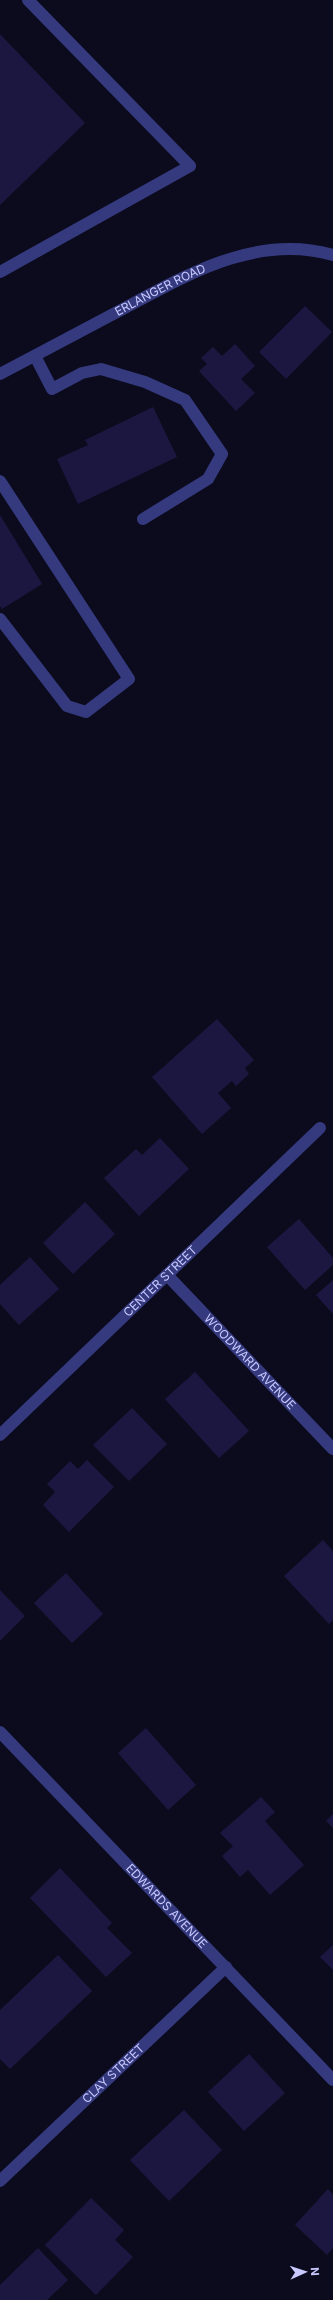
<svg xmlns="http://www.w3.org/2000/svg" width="333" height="2300" font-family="Inter,sans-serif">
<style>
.building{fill:#1b1740}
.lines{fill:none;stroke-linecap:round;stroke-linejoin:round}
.minor{stroke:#353a7f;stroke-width:12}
.labels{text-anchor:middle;stroke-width:3;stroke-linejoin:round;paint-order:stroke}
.street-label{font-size:12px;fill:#c9c9ff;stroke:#0c0b1e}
</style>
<rect width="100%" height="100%" fill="#0c0b1e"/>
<g class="building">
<polygon points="0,34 85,123 0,205"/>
<polygon points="305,306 332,332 286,379 259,352"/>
<polygon points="235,344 255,366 241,379 255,393 236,411 199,371 207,364 201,358 213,347 222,356"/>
<polygon points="153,407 177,457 78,504 57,459 88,445 85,440"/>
<polygon points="0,515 42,584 2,609 0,606"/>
<polygon points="217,1019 254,1060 245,1068 249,1074 236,1086 232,1081 218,1093 231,1108 202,1134 152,1077"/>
<polygon points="160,1138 189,1169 139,1216 104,1178 136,1149 142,1155"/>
<polygon points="85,1202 115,1234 73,1274 43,1243"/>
<polygon points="299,1219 333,1258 333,1265 305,1290 267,1247"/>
<polygon points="30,1257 59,1289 19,1325 0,1304 0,1285"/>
<polygon points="333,1280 333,1314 316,1295"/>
<polygon points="195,1372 249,1431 219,1458 165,1399"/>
<polygon points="132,1408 167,1444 129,1481 93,1445"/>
<polygon points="87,1460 114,1487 69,1532 43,1505 55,1492 47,1484 70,1461 78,1469"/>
<polygon points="323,1540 333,1551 333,1620 329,1624 284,1576"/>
<polygon points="66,1573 103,1614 72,1643 34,1603"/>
<polygon points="0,1590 25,1616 0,1641"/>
<polygon points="146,1728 196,1785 168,1810 118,1753"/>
<polygon points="261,1797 275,1812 265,1821 304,1865 270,1895 248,1870 240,1877 222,1856 233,1846 220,1833"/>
<polygon points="333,1814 333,1828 326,1821"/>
<polygon points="60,1868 112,1923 107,1928 132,1953 106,1977 30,1898"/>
<polygon points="333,1945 333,1970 320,1957"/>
<polygon points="58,1955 92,1991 10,2069 0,2059 0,2010"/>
<polygon points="249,2054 285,2093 244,2131 208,2092"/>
<polygon points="184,2110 222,2150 169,2201 130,2160"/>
<polygon points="328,2189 333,2195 333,2248 327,2255 295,2225"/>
<polygon points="91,2198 124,2230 115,2240 133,2257 96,2295 45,2245"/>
<polygon points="38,2248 68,2280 47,2300 0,2300 0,2285"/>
</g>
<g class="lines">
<g class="minor">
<polyline points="0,272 190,166 28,0"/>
<polyline points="35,356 52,389 82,373 101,369 145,382 185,400 222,454 208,479 143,519"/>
<path id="s1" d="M0,374C40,353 79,332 119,311C185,276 255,233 333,255"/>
<polyline points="0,481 129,679 86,712 67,706 0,619"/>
<path id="s2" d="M167,1275L333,1449"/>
<path id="s3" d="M0,1435L320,1128"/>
<path id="s4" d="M0,1732L333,2080"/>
<path id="s5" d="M0,2181L226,1967"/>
</g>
</g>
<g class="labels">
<g class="street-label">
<text dy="4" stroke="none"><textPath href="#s1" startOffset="181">ERLANGER ROAD</textPath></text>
<text dy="4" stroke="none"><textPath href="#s3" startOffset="222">CENTER STREET</textPath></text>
<text dy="4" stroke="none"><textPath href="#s2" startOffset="120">WOODWARD AVENUE</textPath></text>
<text dy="4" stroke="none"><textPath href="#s4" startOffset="241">EDWARDS AVENUE</textPath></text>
<text dy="4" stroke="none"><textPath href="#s5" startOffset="156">CLAY STREET</textPath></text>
</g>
</g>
<g transform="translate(305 2272) rotate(87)" stroke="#0c0b1e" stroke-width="3" paint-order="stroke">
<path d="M0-3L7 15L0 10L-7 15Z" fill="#c9c9ff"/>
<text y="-6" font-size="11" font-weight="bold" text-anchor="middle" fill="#c9c9ff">N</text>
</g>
</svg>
